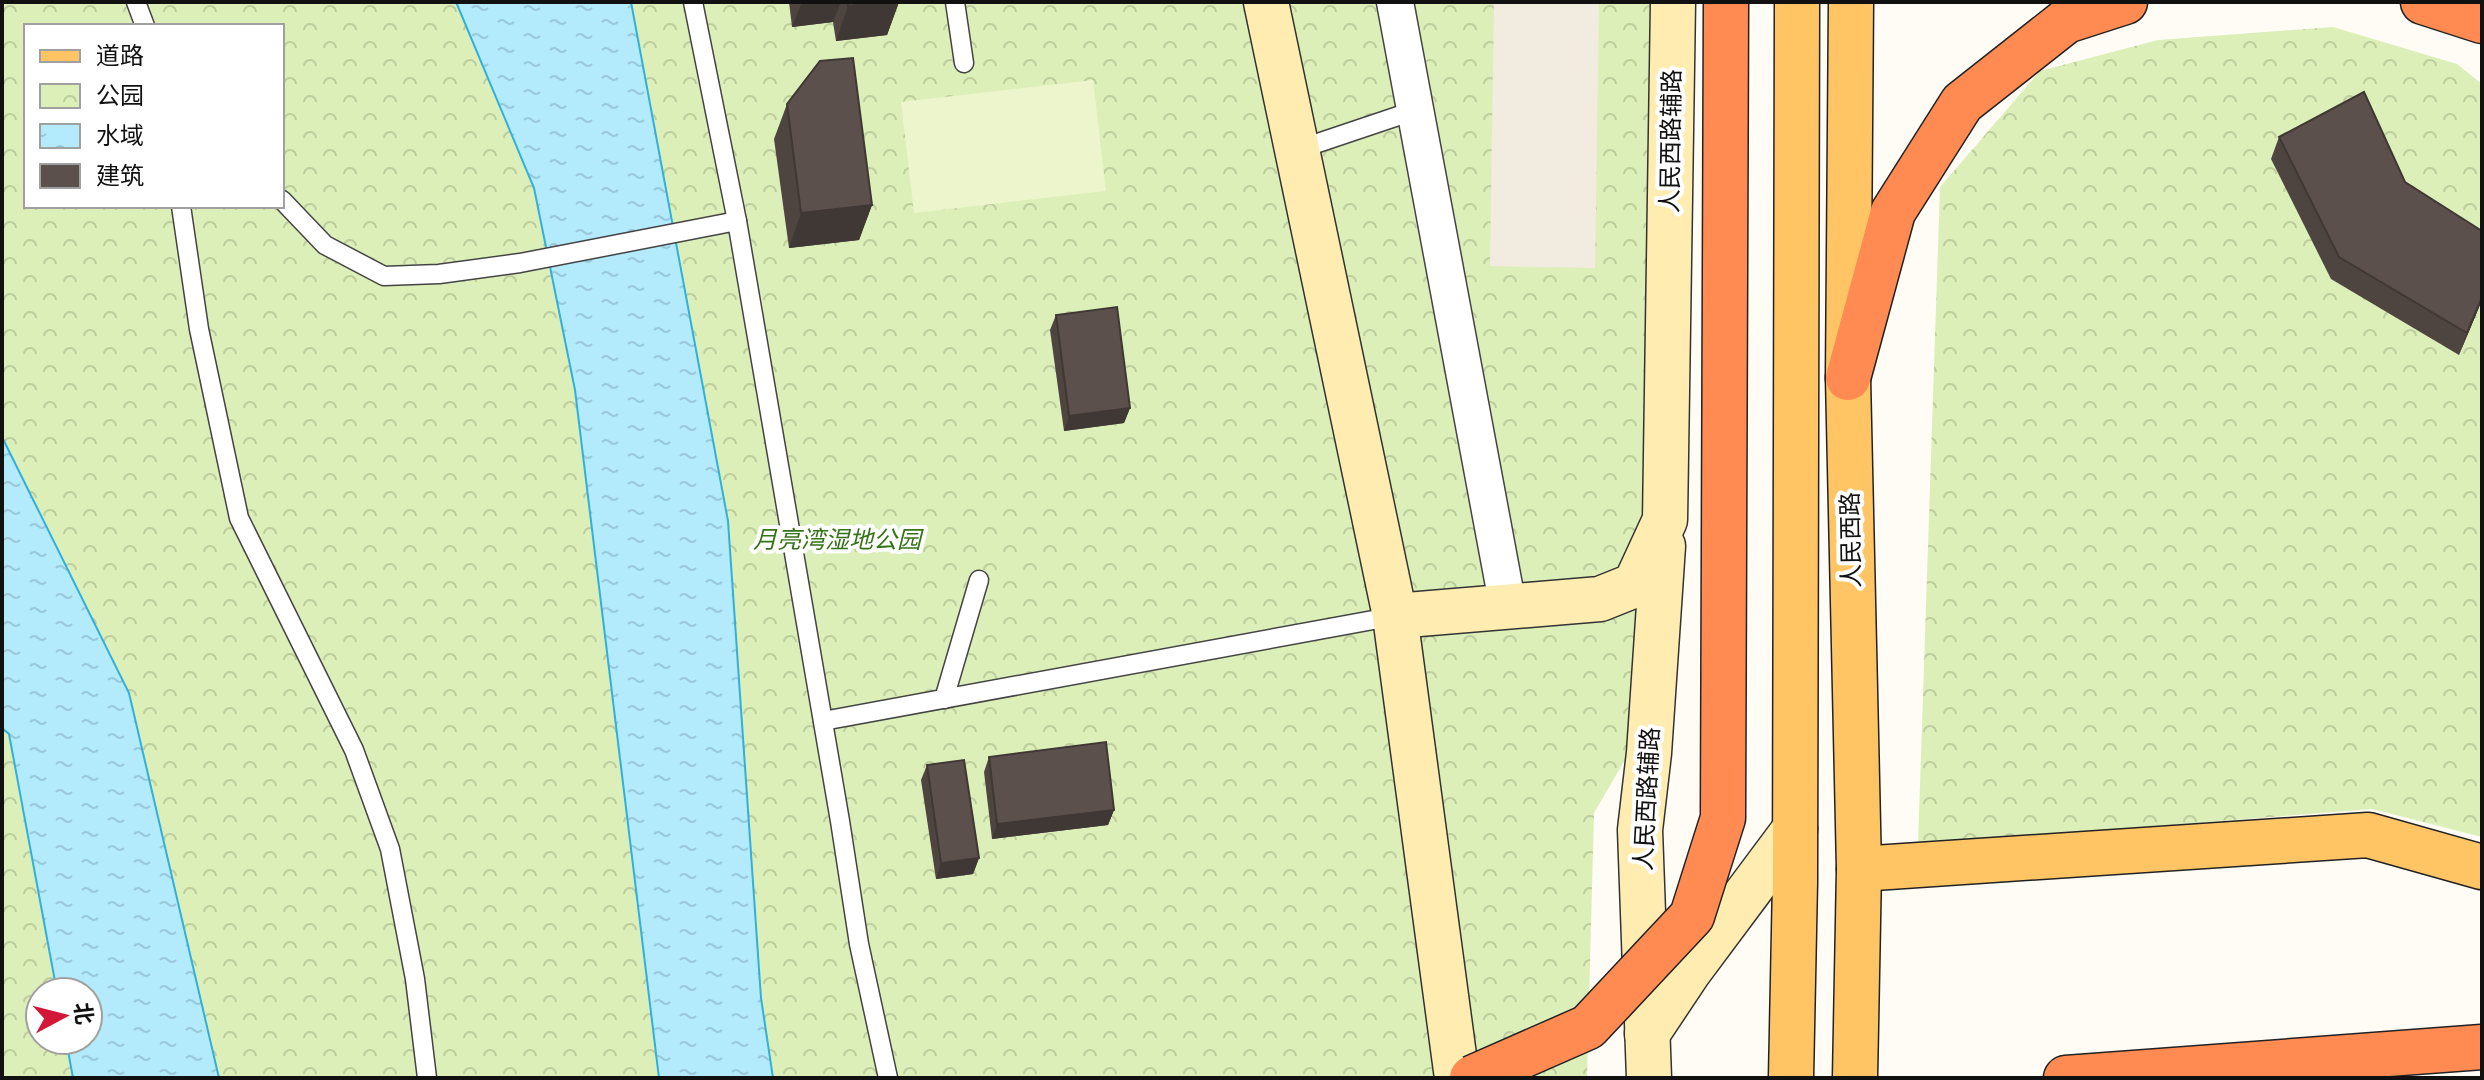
<svg xmlns="http://www.w3.org/2000/svg" width="2484" height="1080" font-family="'IBM Plex Serif','Noto Sans SC',serif">
<style>
.park{fill:url(#park-crowns);fill-rule:evenodd}
.pitch{fill:#ecf5cb}
.plaza{fill:#f2ebe0}
.water{fill:url(#water-ripples);stroke:#31afdd;stroke-width:2}
.lines{fill:none;stroke-linecap:round;stroke-linejoin:round}
.lane-casing{stroke:#444;stroke-width:21}
.street-casing{stroke:#444;stroke-width:39}
.secondary-casing{stroke:#333;stroke-width:47}
.primary-casing{stroke:#222;stroke-width:47}
.highway-casing{stroke:#222;stroke-width:47}
.lane{stroke:#fff;stroke-width:18}
.street{stroke:#fff;stroke-width:36}
.secondary{stroke:#ffecb0;stroke-width:44}
.primary{stroke:#ffc565;stroke-width:44}
.highway{stroke:#ff8b53;stroke-width:44}
.highway-bridge-casing{stroke:#222;stroke-width:47;stroke-linecap:butt}
.highway-bridge{stroke:#ff8b53;stroke-width:44}
.wall{fill:#4e4541}
.shaded-wall{fill:#403835}
.building{fill:#5b504c;stroke:#403835;stroke-width:2}
.labels{text-anchor:middle;stroke-width:8;stroke-linejoin:round;paint-order:stroke}
.street-label{font-size:24px;fill:#111;stroke:#fff}
.park-label{font-size:24px;font-style:italic;fill:#367218;stroke:#fff}
</style>
<defs>
<pattern id="park-crowns" width="20" height="18" patternUnits="userSpaceOnUse" patternTransform="scale(2)"><rect width="20" height="18" fill="#dcefb8"/><path d="M2 6a3 3 0 1 1 6 0M12 15a3 3 0 1 1 6 0" fill="none" stroke="#bccc9d"/></pattern>
<pattern id="water-ripples" width="26" height="14" patternUnits="userSpaceOnUse" patternTransform="scale(2)"><rect width="26" height="14" fill="#b3ebfd"/><path d="M2 4q2-2 4 0t4 0M15 11q2-2 4 0t4 0" fill="none" stroke="#99c8d8"/></pattern>
</defs>
<rect width="100%" height="100%" fill="#fffcf5"/>
<g class="park">
<path d="M2,2H1673L1651,715L1594,813L1587,1078H2ZM26,26H282V206H26ZM40,992H88V1040H40Z"/>
<polygon points="2333,27 2457,64 2482,84 2482,837 2372,809 1918,845 1940,187 2040,71 2158,40"/>
</g>
<polygon class="pitch" points="1093,80 1106,191 914,213 901,102"/>
<polygon class="plaza" points="1494,2 1599,2 1595,268 1490,266"/>
<g class="water">
<polygon points="456,2 631,2 728,521 761,998 773,1078 659,1078 575,390 534,188"/>
<polygon points="2,437 129,693 219,1078 73,1078 66,1040 88,1040 88,992 57,992 9,734 2,728"/>
</g>
<g class="lines">
<g class="lane-casing">
<g id="lane">
<polyline points="136,2 145,26"/>
<polyline points="693,2 737,221 840,821 859,944 888,1078"/>
<polyline points="955,2 964,63"/>
<polyline points="1297,150 1416,110"/>
<polyline points="282,200 325,245 384,276 439,274 520,263 737,221"/>
<polyline points="181,206 199,329 239,518 354,750 390,849 415,979 427,1078"/>
<polyline points="944,699 979,580"/>
<polyline points="823,721 1395,616"/>
</g>
</g>
<g class="street-casing">
<polyline id="street" points="1395,2 1508,607"/>
</g>
<g class="secondary-casing">
<g id="secondary">
<polyline points="1266,2 1395,616 1457,1078"/>
<polyline points="1395,616 1600,599 1635,585 1665,520 1673,2"/>
<polyline points="1647,1034 1689,971 1795,829"/>
<polyline points="1649,1078 1640,830 1649,753 1663,546"/>
</g>
</g>
<g class="primary-casing">
<g id="primary">
<polyline points="1851,2 1848,378 1859,869 1855,1078"/>
<polyline points="1859,869 2368,835 2482,867"/>
<polyline points="1791,1078 1795,882 1797,2"/>
</g>
</g>
<g class="highway-casing">
<g id="highway">
<polyline points="2423,2 2482,21"/>
<polyline points="1848,378 1893,212 1962,103 2066,21 2125,2"/>
<polyline points="2066,1078 2482,1047"/>
</g>
</g>
<use href="#lane" class="lane"/>
<use href="#street" class="street"/>
<use href="#secondary" class="secondary"/>
<use href="#primary" class="primary"/>
<use href="#highway" class="highway"/>
<g class="highway-bridge-casing">
<polyline id="highway-bridge" points="1472,1078 1588,1027 1692,916 1723,818 1726,2"/>
</g>
<use href="#highway-bridge" class="highway-bridge"/>
</g>
<g class="wall">
<polygon points="789,2 899,2 887,35 836,41 833,22 792,27"/>
<polygon points="787,104 872,205 859,240 789,248 774,139"/>
<polygon points="2279,137 2405,182 2482,231 2482,300 2459,355 2331,279 2271,159"/>
<polygon points="1056,315 1130,408 1124,423 1064,431 1050,330"/>
<polygon points="989,757 1114,810 1108,825 992,839 984,772"/>
<polygon points="927,765 979,858 973,874 936,879 921,780"/>
</g>
<g class="shaded-wall">
<polygon points="802,2 841,2 833,22 792,27"/>
<polygon points="882,2 899,2 887,35 836,41 848,6"/>
<polygon points="872,205 859,240 789,248 801,213"/>
<polygon points="2482,297 2482,300 2459,355 2467,333"/>
<polygon points="1130,408 1124,423 1064,431 1069,416"/>
<polygon points="1114,810 1108,825 992,839 997,824"/>
<polygon points="979,858 973,874 936,879 941,863"/>
</g>
<g class="building">
<polygon points="848,2 882,2 848,6"/>
<polygon points="853,58 872,205 801,213 787,104 820,61"/>
<polygon points="2364,92 2405,182 2482,231 2482,297 2467,333 2339,257 2279,137"/>
<polygon points="1117,307 1130,408 1069,416 1056,315"/>
<polygon points="1106,742 1114,810 997,824 989,757"/>
<polygon points="964,760 979,858 941,863 927,765"/>
</g>
<g class="labels">
<g class="street-label">
<text transform="translate(1671 141) rotate(-89)" y="8">人民西路辅路</text>
<text transform="translate(1851 540) rotate(-91)" y="8">人民西路</text>
<text transform="translate(1647 799) rotate(-87)" y="8">人民西路辅路</text>
</g>
<g class="park-label">
<text x="837" y="548">月亮湾湿地公园</text>
</g>
</g>
<rect width="2484" height="1080" fill="none" stroke="#111111" stroke-width="8"/>
<rect x="24" y="24" width="260" height="184" fill="#ffffff" stroke="#a0a0a0" stroke-width="2"/>
<rect x="40" y="50" width="40" height="12" fill="#ffc565" stroke="#a0a0a0" stroke-width="2"/>
<text x="96" y="64" font-size="24" fill="#111111">道路</text>
<rect x="40" y="84" width="40" height="24" fill="url(#park-crowns)" stroke="#a0a0a0" stroke-width="2"/>
<text x="96" y="104" font-size="24" fill="#111111">公园</text>
<rect x="40" y="124" width="40" height="24" fill="url(#water-ripples)" stroke="#a0a0a0" stroke-width="2"/>
<text x="96" y="144" font-size="24" fill="#111111">水域</text>
<rect x="40" y="164" width="40" height="24" fill="#5b504c" stroke="#a0a0a0" stroke-width="2"/>
<text x="96" y="184" font-size="24" fill="#111111">建筑</text>
<g transform="translate(64 1016) rotate(83)"><circle r="38" fill="#ffffff" stroke="#a0a0a0" stroke-width="2"/>
<path d="M0-6L14 30L0 20L-14 30Z" fill="#d31739"/>
<text y="-12" font-size="22" font-weight="bold" text-anchor="middle" fill="#111111">北</text>
</g>
</svg>
